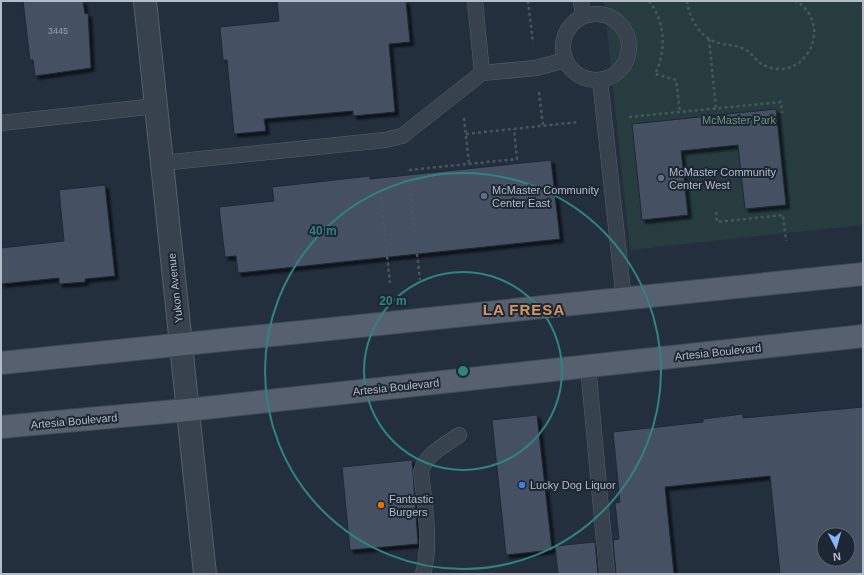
<svg xmlns="http://www.w3.org/2000/svg" width="864" height="575" font-family="Helvetica,sans-serif">
<style>
.green{fill:#263c3f}
.building{fill:#455162;stroke:#1f2835;fill-rule:evenodd;filter:url(#shadow)}
.lines{fill:none;stroke-linecap:round;stroke-linejoin:round}
.service-casing{stroke:#565f6c;stroke-width:16}
.tertiary-casing{stroke:#565f6c;stroke-width:24}
.primary-casing{stroke:#414a57;stroke-width:24}
.path{stroke:#44595c;stroke-width:2.5;stroke-dasharray:3 3;stroke-linecap:butt}
.service{stroke:#38414e;stroke-width:15}
.tertiary{stroke:#38414e;stroke-width:22}
.primary{stroke:#56606e;stroke-width:22}
.ring{fill:none;stroke:#308480;stroke-width:2}
.service-dot{fill:#5c6f8a;stroke:#1d2633;stroke-width:1.5}
.shop-dot{fill:#3f7fe0;stroke:#1d2633;stroke-width:1.5}
.food-dot{fill:#e8710a;stroke:#1d2633;stroke-width:1.5}
.labels{text-anchor:middle;stroke-width:4;stroke-linejoin:round;paint-order:stroke}
.number-label{font-size:9px;fill:#98a1af}
.park-label{font-size:11px;fill:#6b9a76;stroke:#1d2633}
.poi-label{font-size:11px;fill:#b4bcc9;stroke:#1d2633;text-anchor:start}
.street-label{font-size:11px;fill:#b4bcc9;stroke:#1d2633}
.district-label{font-size:15px;font-weight:bold;letter-spacing:1px;fill:#d59563;stroke:#1d2633}
.centre{fill:#308480;stroke:#1d2633;stroke-width:2}
.ring-label{font-size:12px;text-anchor:middle;font-weight:bold;fill:#308480;stroke:#1d2633;stroke-width:4;stroke-linejoin:round;paint-order:stroke}
</style>
<defs>
<filter id="shadow"><feDropShadow dx="3.5" dy="3.5" stdDeviation="1" flood-color="#0009"/></filter>
</defs>
<rect width="100%" height="100%" fill="#242f3e"/>
<polygon class="green" points="604,1 863,1 863,225 630,250"/>
<g class="building">
<polygon points="23,1 83,1 85,14 88,13 91,68 35,76 33,60 30,60"/>
<polygon points="277,1 406,1 410,42 389,44 395,112 353,116 353,111 264,119 266,131 234,134 227,60 223,60 220,27 279,21"/>
<polygon points="776,109 786,205 745,209 738,145 681,151 688,215 642,220 632,124"/>
<polygon points="551,160 560,239 238,273 236,256 225,257 219,207 274,201 272,187 370,176 370,179"/>
<polygon points="105,185 115,276 85,279 85,282 59,284 59,278 1,284 1,248 64,241 59,190"/>
<path d="M863,407V574H780L770,476L665,487L674,574H616L613,540L619,539L615,503L620,502L613,432L703,422V419L743,414V418ZM824,535H848V559H824Z"/>
<polygon points="537,415 552,550 506,555 492,420"/>
<polygon points="412,460 418,544 350,550 342,467"/>
<polygon points="595,542 598,574 558,574 555,546"/>
</g>
<g class="lines">
<g class="service-casing">
<g id="service">
<polyline points="475,1 482,73 536,68 565,60"/>
<polyline points="581,1 583,16"/>
<circle cx="596" cy="47" r="33"/>
<polyline points="600,80 624,300"/>
<polyline points="1,123 156,106"/>
<polyline points="162,163 385,140 402,136 482,73"/>
<polyline points="588,366 607,574"/>
<path d="M423,574C432,542 424,504 421,471C426,454 445,445 459,435"/>
</g>
</g>
<g class="tertiary-casing">
<polyline id="tertiary" points="145,1 205,574"/>
</g>
<g class="primary-casing">
<g id="primary">
<polyline points="1,363 863,274"/>
<polyline points="1,427 187,410 863,336"/>
</g>
</g>
<g class="path">
<polyline points="528,1 533,43"/>
<path d="M649,1C665,21 667,51 655,74L676,80L680,112"/>
<path d="M687,1C689,17 699,36 715,42C724,45 736,45 745,49C753,54 757,63 766,66C793,78 817,53 814,27C812,16 805,5 795,1"/>
<polyline points="709,39 716,108"/>
<polyline points="539,92 543,125"/>
<polyline points="629,117 781,102 782,113"/>
<polyline points="464,118 469,164"/>
<polyline points="466,134 578,122"/>
<polyline points="409,170 517,159 514,129"/>
<polyline points="410,187 415,236"/>
<polyline points="380,191 390,283"/>
<polyline points="716,212 717,222 783,215 786,241"/>
<polyline points="417,254 420,280"/>
</g>
<use href="#service" class="service"/>
<use href="#tertiary" class="tertiary"/>
<use href="#primary" class="primary"/>
</g>
<g class="ring">
<circle cx="463" cy="371" r="99"/>
<circle cx="463" cy="371" r="198"/>
</g>
<g class="service-dot">
<circle cx="661" cy="178" r="4"/>
<circle cx="484" cy="196" r="4"/>
</g>
<circle class="shop-dot" cx="522" cy="485" r="4"/>
<circle class="food-dot" cx="381" cy="505" r="4"/>
<g class="labels">
<g class="number-label">
<text x="58" y="34">3445</text>
</g>
<g class="park-label">
<text x="739" y="124">McMaster Park</text>
</g>
<g class="poi-label">
<text x="669" y="176">McMaster Community<tspan x="669" dy="13">Center West</tspan></text>
<text x="492" y="194">McMaster Community<tspan x="492" dy="13">Center East</tspan></text>
<text x="530" y="489">Lucky Dog Liquor</text>
<text x="389" y="503">Fantastic<tspan x="389" dy="13">Burgers</tspan></text>
</g>
<g class="street-label">
<text transform="translate(175 288) rotate(-96)" y="4">Yukon Avenue</text>
<text transform="translate(718 352) rotate(-6)" y="4">Artesia Boulevard</text>
<text transform="translate(396 387) rotate(-6)" y="4">Artesia Boulevard</text>
<text transform="translate(74 421) rotate(-5)" y="4">Artesia Boulevard</text>
</g>
<g class="district-label">
<text x="524" y="315">LA FRESA</text>
</g>
</g>
<circle cx="463" cy="371" r="6" class="centre"/>
<g class="ring-label">
<text x="323" y="235">40 m</text>
<text x="393" y="305">20 m</text>
</g>
<rect width="864" height="575" fill="none" stroke="#b4bcc9" stroke-width="4"/>
<g transform="translate(836 547) rotate(174)"><circle r="19" fill="#1d2633" stroke="#59626f"/>
<path d="M0-3L7 15L0 10L-7 15Z" fill="#8ab4f8"/>
<text y="-6" font-size="11" font-weight="bold" text-anchor="middle" fill="#b4bcc9">N</text>
</g>
</svg>
